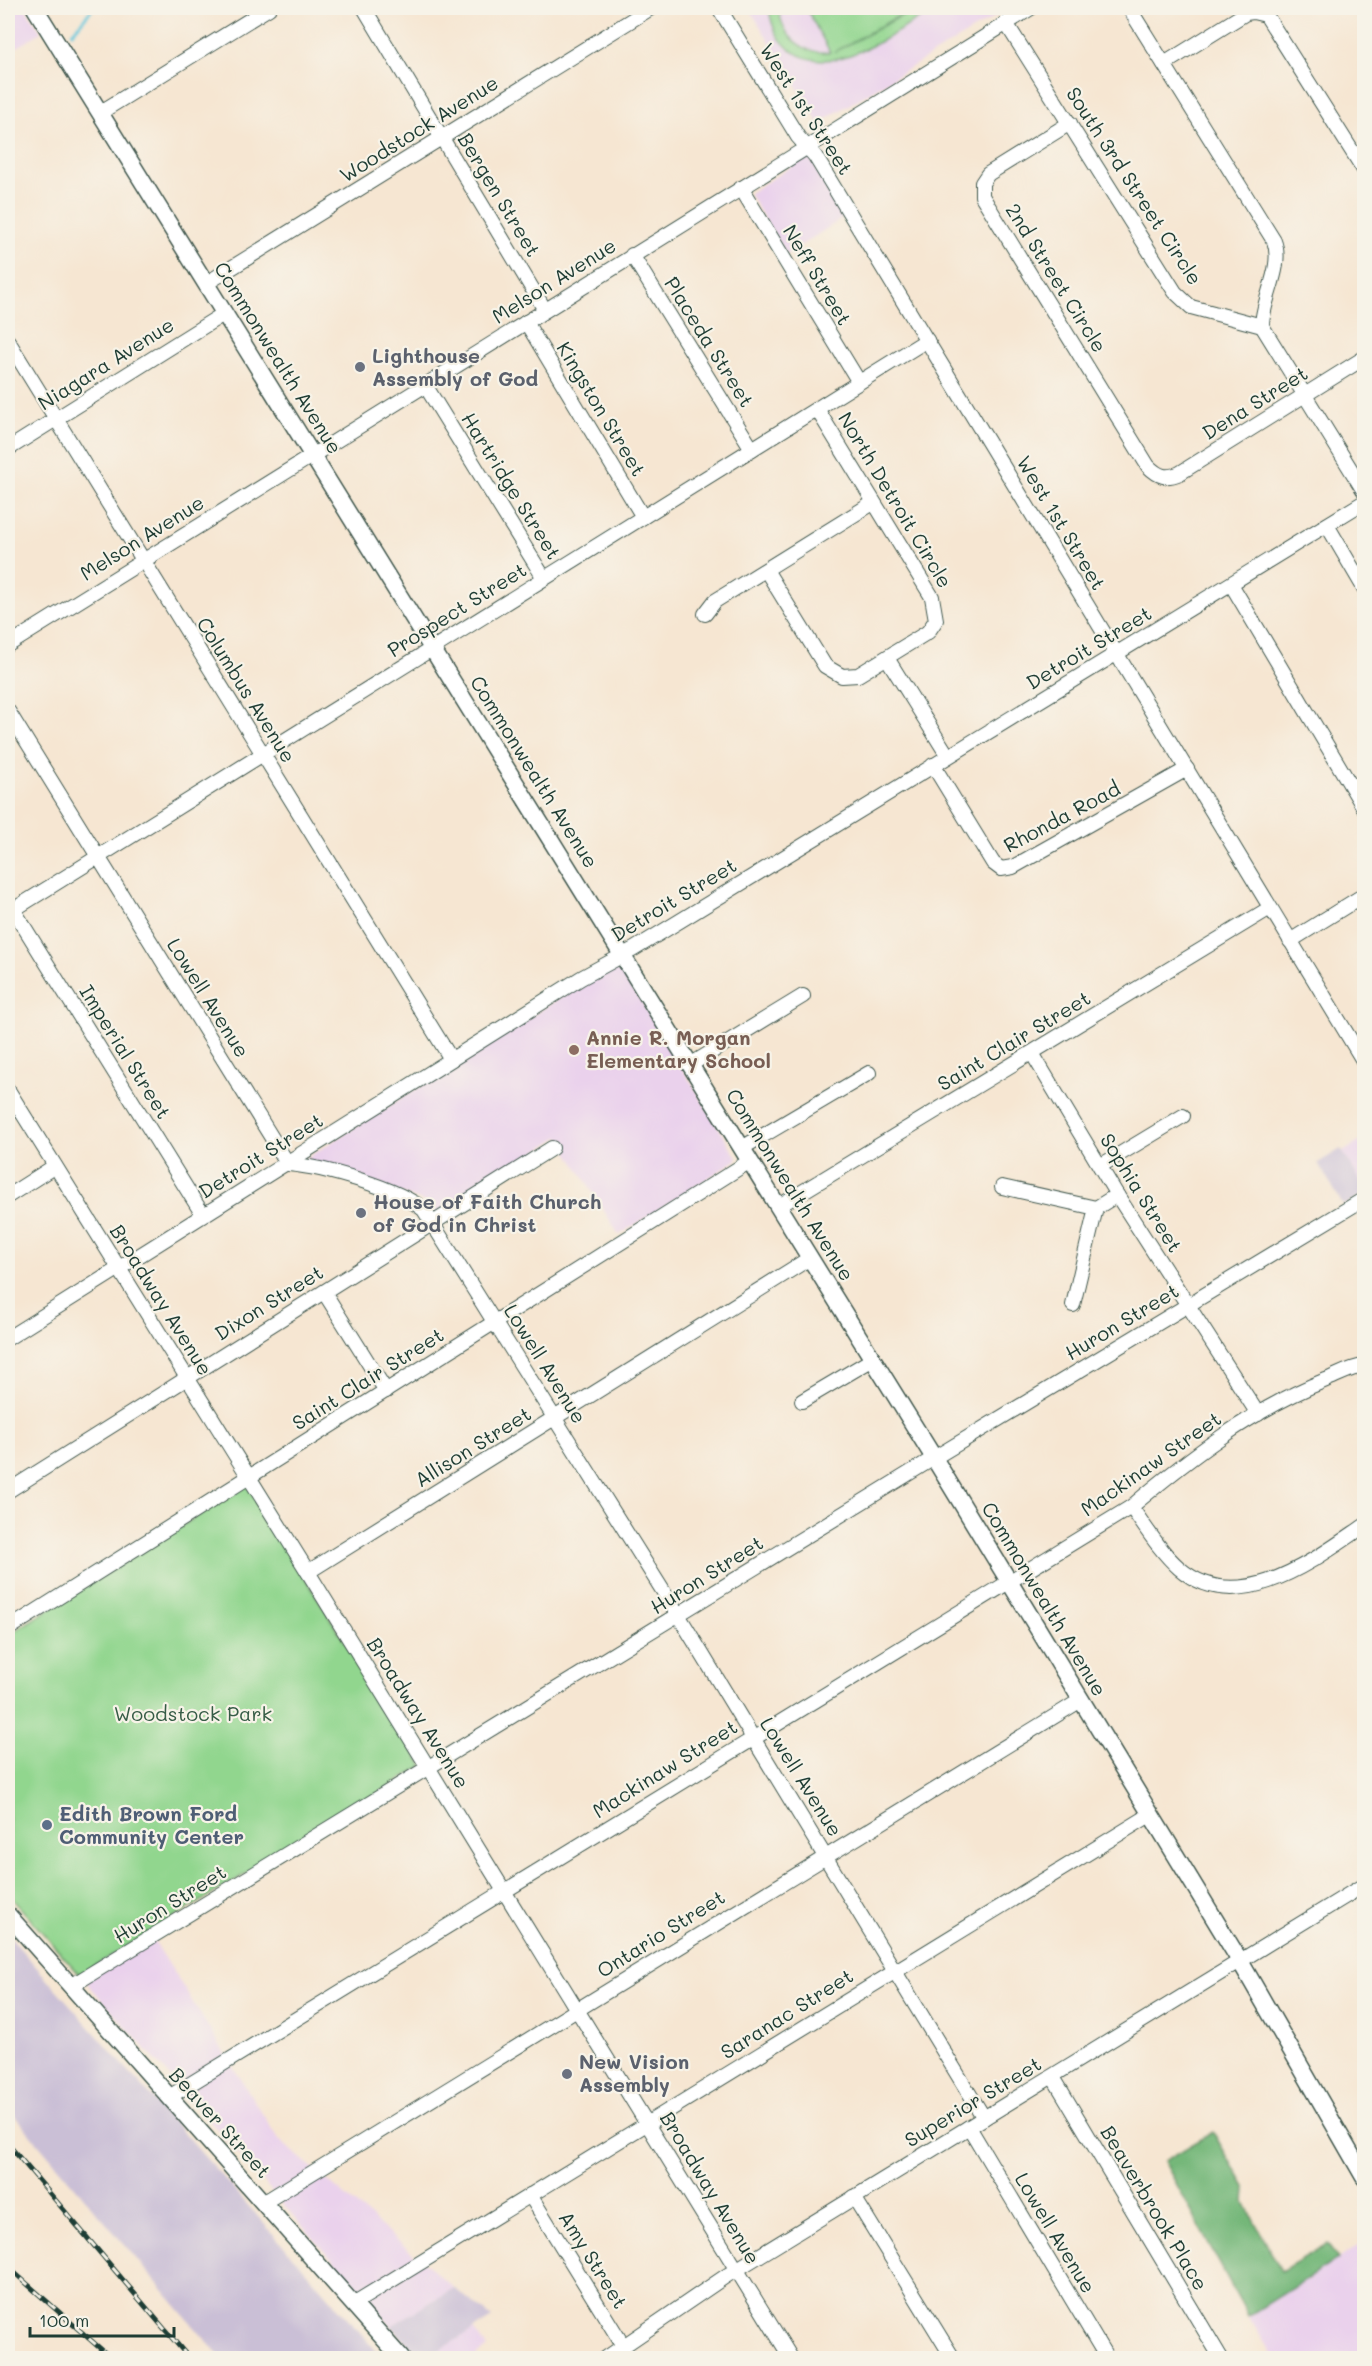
<svg xmlns="http://www.w3.org/2000/svg" width="1372" height="2366" font-family="Mali,sans-serif">
<style>
.built{fill:#ead1ec}
.industrial{fill:#cabfd6}
.green{fill:#91d68e;stroke:#588a61;stroke-width:1.5}
.forest{fill:#74b779;stroke:#4a7a56;stroke-width:1.5}
.lines{fill:none;stroke-linecap:round;stroke-linejoin:round}
.stream{stroke:#5fc6dc;stroke-width:3}
.minor-casing{stroke:#3f564c;stroke-width:16}
.major-casing{stroke:#3f564c;stroke-width:19}
.minor{stroke:#fff;stroke-width:14}
.major{stroke:#fff;stroke-width:16}
.rail-casing{stroke:#1f3d34;stroke-width:5}
.rail{stroke:#f7f3e8;stroke-width:3;stroke-dasharray:9;stroke-linecap:butt}
.worship-dot{fill:#6b7280;stroke:#f7f3e8;stroke-width:2}
.education-dot{fill:#8d6e63;stroke:#f7f3e8;stroke-width:2}
.service-dot{fill:#5c6f8a;stroke:#f7f3e8;stroke-width:2}
.labels{text-anchor:middle;stroke-width:4.5;stroke-linejoin:round;paint-order:stroke}
.street-label{font-size:20px;fill:#1f3d34;stroke:#f7f3e8}
.worship-label{font-size:20px;font-weight:bold;fill:#5b616d;stroke:#f7f3e8;text-anchor:start}
.education-label{font-size:20px;font-weight:bold;fill:#785e54;stroke:#f7f3e8;text-anchor:start}
.park-label{font-size:20px;fill:#365c46;stroke:#f7f3e8}
.service-label{font-size:20px;font-weight:bold;fill:#4e5e75;stroke:#f7f3e8;text-anchor:start}
</style>
<rect width="100%" height="100%" fill="#f7f3e8"/>
<filter id="ink" filterUnits="userSpaceOnUse"><feTurbulence type="fractalNoise" baseFrequency=".0167" numOctaves="2"/><feDisplacementMap in="SourceGraphic" scale="12" xChannelSelector="R" yChannelSelector="G"/><feConvolveMatrix kernelMatrix="1 2 1 2 8 2 1 2 1" color-interpolation-filters="sRGB"/></filter>
<filter id="wash" filterUnits="userSpaceOnUse"><feTurbulence type="fractalNoise" baseFrequency=".008" numOctaves="4" result="noise"/><feDisplacementMap in="SourceGraphic" scale="24" xChannelSelector="R" yChannelSelector="G"/><feGaussianBlur stdDeviation="1.35" result="paint"/><feColorMatrix in="noise" values="0 0 0 0 0 0 0 0 0 0 0 0 0 0 0 0 0 1.4 0 .05"/><feComposite in="paint" operator="in"/></filter>
<g filter="url(#wash)">
<rect width="100%" height="100%" fill="#f6e6d2"/>
<g class="built">
<polygon points="8,8 25,8 41,32 8,53"/>
<polygon points="749,8 1009,8 819,123"/>
<polygon points="809,156 846,216 786,255 749,193"/>
<polygon points="617,962 738,1159 619,1235 559,1137 434,1218 423,1201 302,1161"/>
<polygon points="1364,1139 1364,1187 1343,1152"/>
<polygon points="150,1934 278,2139 454,2288 391,2326 80,1975"/>
<polygon points="1364,2242 1364,2358 1274,2358 1248,2316"/>
<polygon points="474,2329 487,2348 476,2355 478,2358 427,2358"/>
</g>
<g class="industrial">
<polygon points="1341,1149 1364,1187 1364,1194 1344,1206 1318,1163"/>
<polygon points="8,1935 282,2244 383,2358 221,2358 8,2108"/>
<polygon points="454,2288 492,2318 427,2358 420,2358 391,2326"/>
</g>
<g class="green">
<path d="M769,8H779C781,35 803,55 830,52L806,8H913L834,52L916,8H937C899,29 834,81 792,51C778,41 771,26 769,8Z"/>
<polygon points="247,1485 423,1766 80,1975 8,1894 8,1635"/>
</g>
<polygon class="forest" points="1213,2132 1246,2189 1245,2203 1281,2271 1327,2244 1338,2259 1248,2316 1164,2161"/>
<g class="lines">
<polyline class="stream" points="72,33 93,8"/>
</g>
</g>
<g filter="url(#ink)">
<g class="lines">
<g class="minor-casing">
<g id="minor">
<polyline points="364,8 545,310"/>
<polyline points="719,8 798,137 815,156 1364,1062"/>
<path d="M1129,8L1274,241C1284,267 1262,299 1262,326L1364,491"/>
<polyline points="1006,23 1175,292 1191,307 1262,326"/>
<polyline points="1164,64 1246,13 1253,12 1266,15 1364,170"/>
<polyline points="101,112 269,8"/>
<path d="M1070,123L988,174L982,183V196L1148,466C1159,477 1166,479 1180,473L1364,358"/>
<polyline points="741,188 859,382"/>
<polyline points="632,255 752,449"/>
<polyline points="207,283 651,8"/>
<polyline points="526,322 643,517"/>
<polyline points="8,341 451,1059"/>
<polyline points="425,385 544,578"/>
<polyline points="8,449 225,313"/>
<polyline points="1327,525 1364,588"/>
<polyline points="766,570 825,666 842,676 858,675 928,632 936,620 932,597 817,409"/>
<polyline points="1231,584 1364,808"/>
<polyline points="705,614 715,601 873,503"/>
<polyline points="8,645 1031,8"/>
<polyline points="887,658 948,756"/>
<path d="M8,711L288,1164C323,1167 398,1188 424,1210L685,1626L984,2118"/>
<polyline points="933,765 993,863 1001,869 1013,867 1187,769"/>
<polyline points="13,909 203,1215"/>
<polyline points="8,913 927,340"/>
<polyline points="1290,941 1364,895"/>
<polyline points="1032,1053 1117,1195 1258,1414"/>
<polyline points="690,1065 803,996"/>
<polyline points="8,1090 308,1572 791,2358"/>
<polyline points="742,1148 869,1073"/>
<polyline points="1100,1166 1183,1116"/>
<polyline points="1002,1187 1096,1208 1117,1195"/>
<polyline points="8,1196 55,1166"/>
<polyline points="779,1206 1270,908"/>
<polyline points="324,1292 386,1391"/>
<polyline points="1073,1305 1096,1208"/>
<polyline points="8,1338 581,978 634,949 1364,502"/>
<polyline points="802,1401 873,1359"/>
<polyline points="8,1491 552,1148"/>
<path d="M1131,1507C1146,1528 1160,1551 1179,1568C1238,1619 1314,1560 1364,1526"/>
<polyline points="308,1572 810,1258"/>
<polyline points="8,1629 750,1161"/>
<polyline points="71,1986 934,1458 1364,1199"/>
<polyline points="1053,2077 1221,2358"/>
<path d="M169,2097L1131,1507C1190,1457 1253,1409 1326,1380C1338,1375 1352,1367 1364,1366"/>
<polyline points="969,2127 1107,2358"/>
<polyline points="530,2195 624,2347"/>
<polyline points="854,2197 953,2358"/>
<polyline points="263,2203 1081,1700"/>
<polyline points="353,2304 1150,1815"/>
<polyline points="606,2358 726,2276 1364,1885"/>
</g>
</g>
<g class="major-casing">
<g id="major">
<polyline points="35,8 934,1458 1240,1961 1364,2177"/>
<polyline points="8,1915 401,2358"/>
</g>
</g>
<use href="#minor" class="minor"/>
<use href="#major" class="major"/>
<g class="rail-casing">
<g id="rail">
<polyline points="8,2144 189,2358"/>
<polyline points="8,2267 111,2358"/>
</g>
</g>
<use href="#rail" class="rail"/>
</g>
</g>
<g class="worship-dot">
<circle cx="360" cy="367" r="6"/>
<circle cx="361" cy="1213" r="6"/>
<circle cx="567" cy="2074" r="6"/>
</g>
<circle class="education-dot" cx="574" cy="1050" r="6"/>
<circle class="service-dot" cx="47" cy="1825" r="6"/>
<g class="labels">
<g class="street-label">
<text transform="translate(806 109) rotate(57)" y="7">West 1st Street</text>
<text transform="translate(419 129) rotate(-32)" y="7">Woodstock Avenue</text>
<text transform="translate(1134 186) rotate(57)" y="7">South 3rd Street Circle</text>
<text transform="translate(499 195) rotate(59)" y="7">Bergen Street</text>
<text transform="translate(817 275) rotate(59)" y="7">Neff Street</text>
<text transform="translate(1056 278) rotate(58)" y="7">2nd Street Circle</text>
<text transform="translate(554 281) rotate(-32)" y="7">Melson Avenue</text>
<text transform="translate(709 342) rotate(58)" y="7">Placeda Street</text>
<text transform="translate(278 358) rotate(58)" y="7">Commonwealth Avenue</text>
<text transform="translate(106 364) rotate(-32)" y="7">Niagara Avenue</text>
<text transform="translate(1255 403) rotate(-32)" y="7">Dena Street</text>
<text transform="translate(601 409) rotate(59)" y="7">Kingston Street</text>
<text transform="translate(511 486) rotate(58)" y="7">Hartridge Street</text>
<text transform="translate(895 500) rotate(59)" y="7">North Detroit Circle</text>
<text transform="translate(1061 523) rotate(59)" y="7">West 1st Street</text>
<text transform="translate(142 538) rotate(-32)" y="7">Melson Avenue</text>
<text transform="translate(457 610) rotate(-32)" y="7">Prospect Street</text>
<text transform="translate(1089 648) rotate(-31)" y="7">Detroit Street</text>
<text transform="translate(246 690) rotate(58)" y="7">Columbus Avenue</text>
<text transform="translate(534 772) rotate(58)" y="7">Commonwealth Avenue</text>
<text transform="translate(1062 817) rotate(-28)" y="7">Rhonda Road</text>
<text transform="translate(674 900) rotate(-31)" y="7">Detroit Street</text>
<text transform="translate(208 998) rotate(58)" y="7">Lowell Avenue</text>
<text transform="translate(1014 1041) rotate(-31)" y="7">Saint Clair Street</text>
<text transform="translate(125 1052) rotate(58)" y="7">Imperial Street</text>
<text transform="translate(261 1156) rotate(-32)" y="7">Detroit Street</text>
<text transform="translate(790 1185) rotate(58)" y="7">Commonwealth Avenue</text>
<text transform="translate(1141 1193) rotate(58)" y="7">Sophia Street</text>
<text transform="translate(161 1300) rotate(58)" y="7">Broadway Avenue</text>
<text transform="translate(269 1303) rotate(-32)" y="7">Dixon Street</text>
<text transform="translate(1122 1322) rotate(-31)" y="7">Huron Street</text>
<text transform="translate(545 1364) rotate(58)" y="7">Lowell Avenue</text>
<text transform="translate(368 1379) rotate(-32)" y="7">Saint Clair Street</text>
<text transform="translate(473 1447) rotate(-32)" y="7">Allison Street</text>
<text transform="translate(1151 1464) rotate(-35)" y="7">Mackinaw Street</text>
<text transform="translate(707 1575) rotate(-32)" y="7">Huron Street</text>
<text transform="translate(1044 1599) rotate(59)" y="7">Commonwealth Avenue</text>
<text transform="translate(418 1713) rotate(58)" y="7">Broadway Avenue</text>
<text transform="translate(665 1769) rotate(-32)" y="7">Mackinaw Street</text>
<text transform="translate(801 1777) rotate(58)" y="7">Lowell Avenue</text>
<text transform="translate(170 1904) rotate(-32)" y="7">Huron Street</text>
<text transform="translate(661 1934) rotate(-32)" y="7">Ontario Street</text>
<text transform="translate(787 2014) rotate(-32)" y="7">Saranac Street</text>
<text transform="translate(973 2102) rotate(-31)" y="7">Superior Street</text>
<text transform="translate(220 2123) rotate(48)" y="7">Beaver Street</text>
<text transform="translate(710 2188) rotate(59)" y="7">Broadway Avenue</text>
<text transform="translate(1154 2208) rotate(59)" y="7">Beaverbrook Place</text>
<text transform="translate(1055 2233) rotate(59)" y="7">Lowell Avenue</text>
<text transform="translate(593 2260) rotate(58)" y="7">Amy Street</text>
</g>
<g class="worship-label">
<text x="372" y="363">Lighthouse<tspan x="372" dy="23">Assembly of God</tspan></text>
<text x="373" y="1209">House of Faith Church<tspan x="373" dy="23">of God in Christ</tspan></text>
<text x="579" y="2069">New Vision<tspan x="579" dy="23">Assembly</tspan></text>
</g>
<g class="education-label">
<text x="586" y="1045">Annie R. Morgan<tspan x="586" dy="23">Elementary School</tspan></text>
</g>
<g class="park-label">
<text x="193" y="1721">Woodstock Park</text>
</g>
<g class="service-label">
<text x="59" y="1821">Edith Brown Ford<tspan x="59" dy="23">Community Center</tspan></text>
</g>
</g>
<rect width="1372" height="2366" fill="none" stroke="#f7f3e8" stroke-width="30"/>
<path d="M30 2327v9h144v-9" fill="none" stroke="#1f3d34" stroke-width="3"/>
<text x="39" y="2327" font-size="18" fill="#1f3d34" stroke="#f7f3e8" stroke-width="4.5" paint-order="stroke">100 m</text>
</svg>
